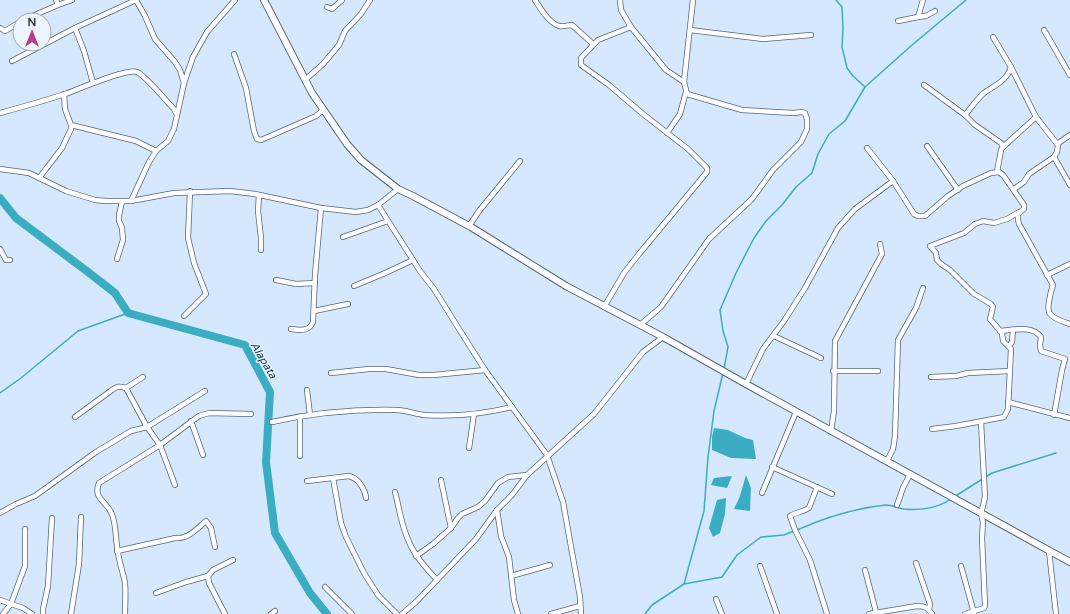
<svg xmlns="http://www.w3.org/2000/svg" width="1070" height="614" font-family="'Varela Round',sans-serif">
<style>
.water{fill:#3aadc3}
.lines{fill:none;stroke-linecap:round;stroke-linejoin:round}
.stream{stroke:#3aadc3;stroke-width:1.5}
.river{stroke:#3aadc3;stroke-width:8}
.street-casing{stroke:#556578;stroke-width:6}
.secondary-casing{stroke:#556578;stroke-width:8}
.street{stroke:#fff;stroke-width:4.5}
.secondary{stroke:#fff;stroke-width:6}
.labels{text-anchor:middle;stroke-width:3;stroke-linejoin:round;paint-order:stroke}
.water-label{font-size:11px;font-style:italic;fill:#13454e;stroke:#ecf4fd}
</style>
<rect width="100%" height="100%" fill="#d5e8fe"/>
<g class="water">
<polygon points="714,428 728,430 745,438 753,440 756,459 731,458 712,450 712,437"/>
<polygon points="746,475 751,488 750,511 734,509 740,496"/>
<polygon points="732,476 727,488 711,485 714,478"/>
<polygon points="726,498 725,514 720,533 713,537 709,528 717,500"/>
</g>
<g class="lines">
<g class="stream">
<polyline points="836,0 842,7 843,28 842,47 847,68 853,76 865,87"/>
<polyline points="724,369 728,347 723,331 720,310 736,273 754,238 766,221 782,205 796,187 812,173 818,154 829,134 845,121 865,87 912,45 966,0"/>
<polyline points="0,393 21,378 78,331 128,313"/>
<polyline points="954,497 992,473 1056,453"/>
<path d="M797,530C824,518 857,508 886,505C892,505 898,508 904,509C920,511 938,508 951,499"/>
<polyline points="684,584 704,511 708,457 714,411 723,373"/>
<polyline points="645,614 652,605 684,584 722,577 737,555 761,537 784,535 794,531"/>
</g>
<polyline class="river" points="0,198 16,218 88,272 115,293 128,313 245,345 270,392 266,462 275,533 310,593 327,614"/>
<g class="street-casing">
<g id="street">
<polyline points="56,0 58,5 72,0"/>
<path d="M535,0C541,9 548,22 559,26C563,27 568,25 572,25L593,44"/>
<polyline points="620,0 621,10 631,27 666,70 684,82 687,94 742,110 794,113 802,112 805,113 807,119 807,129 801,142 773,170 752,199 709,239 661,307 640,325"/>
<polyline points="923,0 918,17 926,16 935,11"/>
<polyline points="327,7 332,9 342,0"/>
<polyline points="23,20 58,5"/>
<polyline points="898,21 918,17"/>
<polyline points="0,28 5,31 20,22"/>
<polyline points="75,28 84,51 93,83"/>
<polyline points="690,30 763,39 811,35"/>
<polyline points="1044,30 1070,75"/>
<polyline points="993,37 1011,67 1036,117 1058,145 1057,152 1054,157 1029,174 1024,182 1014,189"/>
<polyline points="234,54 246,88 254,131 257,139 261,140 268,137 316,116 323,110"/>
<polyline points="12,61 75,28 136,0"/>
<polyline points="305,80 323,64 339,45 345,31 361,14 370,0"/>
<polyline points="684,82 693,0"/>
<polyline points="184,83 193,57 207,32 235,0"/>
<polyline points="924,85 965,115 975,125 1001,143 1003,147 1001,150 997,172"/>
<path d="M0,113C22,107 44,101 65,94C77,90 126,68 137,72C146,76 166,101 174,109L176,113"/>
<path d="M965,115C971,108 977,99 984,93C995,85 1007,81 1011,67"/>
<polyline points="71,125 136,141 156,151"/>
<polyline points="667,133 680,114 686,92"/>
<polyline points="1057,144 1070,135"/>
<polyline points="927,146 958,190"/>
<polyline points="1003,147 1036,117"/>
<polyline points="867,148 893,181"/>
<polyline points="1054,157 1070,185"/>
<polyline points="0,169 29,173 66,191 95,200 106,201 131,201 174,193 230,191 255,194 321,208 356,212 368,210 378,205 398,189"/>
<polyline points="39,178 62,148 71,129 71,125 65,109 64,94"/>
<polyline points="259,195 258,211 261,238 261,250"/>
<polyline points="131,201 149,162 156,151 168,141 174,129 184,83 180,70 175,62 155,39 145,16 136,0"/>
<polyline points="378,205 420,271 434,289 459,329 485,370 547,455 563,502 580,597 581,614"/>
<polyline points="469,226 479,211 520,161"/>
<polyline points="343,237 388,221"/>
<polyline points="0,249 6,260 10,260"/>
<polyline points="117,259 123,240 122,228 119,221 119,215 122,202"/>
<polyline points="1047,275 1070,264"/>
<polyline points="276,280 296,284 315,283"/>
<polyline points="354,286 383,274 413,260"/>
<polyline points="604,307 624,273 639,254 707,172 707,168 688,149 643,114 609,85 581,65 581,58 598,40 631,27"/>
<polyline points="314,311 348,304"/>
<polyline points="184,316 206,294 194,263 188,238 190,191"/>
<path d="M291,329C300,330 309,332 313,322L315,275L321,208"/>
<path d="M1000,331C1013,330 1032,325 1041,337L1040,345L1041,351L1065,359L1062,370L1054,415"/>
<polyline points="774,336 821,358"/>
<polyline points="1009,346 1012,342 1013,330"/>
<polyline points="833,371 878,371"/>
<polyline points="331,373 369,369 386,369 419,375 434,375 485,370"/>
<polyline points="931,377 956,376 968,373 1009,371"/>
<path d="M746,384L763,349L784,321L805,288L838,228L855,209L893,181L914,214L918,216H925L948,196L963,186L991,173L999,172L1003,175L1024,205V209C1017,213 1017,216 1019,224L1053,285C1051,291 1046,309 1050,314C1054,319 1064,322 1070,324"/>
<polyline points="126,388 143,377"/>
<polyline points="307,390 310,415"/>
<polyline points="1008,402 1070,418"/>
<path d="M75,417L112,390C117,386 120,386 126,388L147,427L205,391"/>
<polyline points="300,417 300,456"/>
<polyline points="191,421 203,455"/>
<path d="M272,422C313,413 354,409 397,410C406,410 415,414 424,415C453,417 483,414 512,407"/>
<polyline points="932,429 956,426 1004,417 1008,409 1011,349 1003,341 1002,333 990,319 993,307 991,304 974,294 950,270 941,264 937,260 936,253 930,246 964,233 975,224 983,221 994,223 1007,219 1019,212"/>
<polyline points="831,431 834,411 835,341 882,254 880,244"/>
<polyline points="469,448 474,414"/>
<polyline points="887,461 893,449 895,436 898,340 916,308 923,288"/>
<polyline points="772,467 832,494"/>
<polyline points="333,478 341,523 346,537 364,573 378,595 397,614"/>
<polyline points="441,480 451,528"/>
<path d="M307,481L349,476C358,478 365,489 366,498"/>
<path d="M817,487L809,508C803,512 796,512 790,516L795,530L810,560L827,614"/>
<path d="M395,492C399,507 401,523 407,537C413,554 425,567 437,580"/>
<polyline points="762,493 796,412"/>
<polyline points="897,505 903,488 910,474"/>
<polyline points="497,510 501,536 509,557 514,600 518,614"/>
<polyline points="0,513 16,504 35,496 96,452 131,431 147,427 160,445 175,485"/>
<path d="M117,551L171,539C176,537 179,539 184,537C192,535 200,526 206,521L211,528L215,547"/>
<polyline points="1049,551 1056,614"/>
<polyline points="416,556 433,544 451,528 458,518 462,514 478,507 485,501 498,483 508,477 527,475"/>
<polyline points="916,563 930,604 929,609"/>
<polyline points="760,566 777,614"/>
<polyline points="961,566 974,613"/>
<polyline points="865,570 876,612"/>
<polyline points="511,576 550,565"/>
<polyline points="325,587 352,614"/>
<polyline points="156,593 186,582 208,576"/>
<polyline points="716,599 722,614"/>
<polyline points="0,600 23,608 32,614"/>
<polyline points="3,614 11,604 25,566 25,529"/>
<polyline points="43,614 43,609 48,586 52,518"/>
<polyline points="71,614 79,564 81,517"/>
<path d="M125,614C125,604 126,593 125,583C123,572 119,562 118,552C115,540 117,524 111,512C105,501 93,497 99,483L160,445L199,416L209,413L251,414"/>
<polyline points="225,614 209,583 208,576 213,570 233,560"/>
<polyline points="271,614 275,611"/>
<polyline points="402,614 416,602 476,539 497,510 512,495 527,475 594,414 643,352 663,337"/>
<polyline points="551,614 580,606"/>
<path d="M869,614L917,606C925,606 928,608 932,614"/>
<polyline points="965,614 984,608 985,606 982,538 983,522 981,514 985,497 981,422"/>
</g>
</g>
<g class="secondary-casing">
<polyline id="secondary" points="264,0 312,93 347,144 361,160 398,189 413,196 471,227 566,286 663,337 746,384 1070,562"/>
</g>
<use href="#street" class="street"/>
<use href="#secondary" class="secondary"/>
</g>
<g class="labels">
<g class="water-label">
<text transform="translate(264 360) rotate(59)" y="4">Alapata</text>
</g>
</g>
<g transform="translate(32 32)"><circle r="19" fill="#ecf4fd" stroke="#a0a8b0"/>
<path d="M0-3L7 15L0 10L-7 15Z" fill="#b93b88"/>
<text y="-6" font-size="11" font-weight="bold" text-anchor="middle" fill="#2d353d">N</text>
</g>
</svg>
